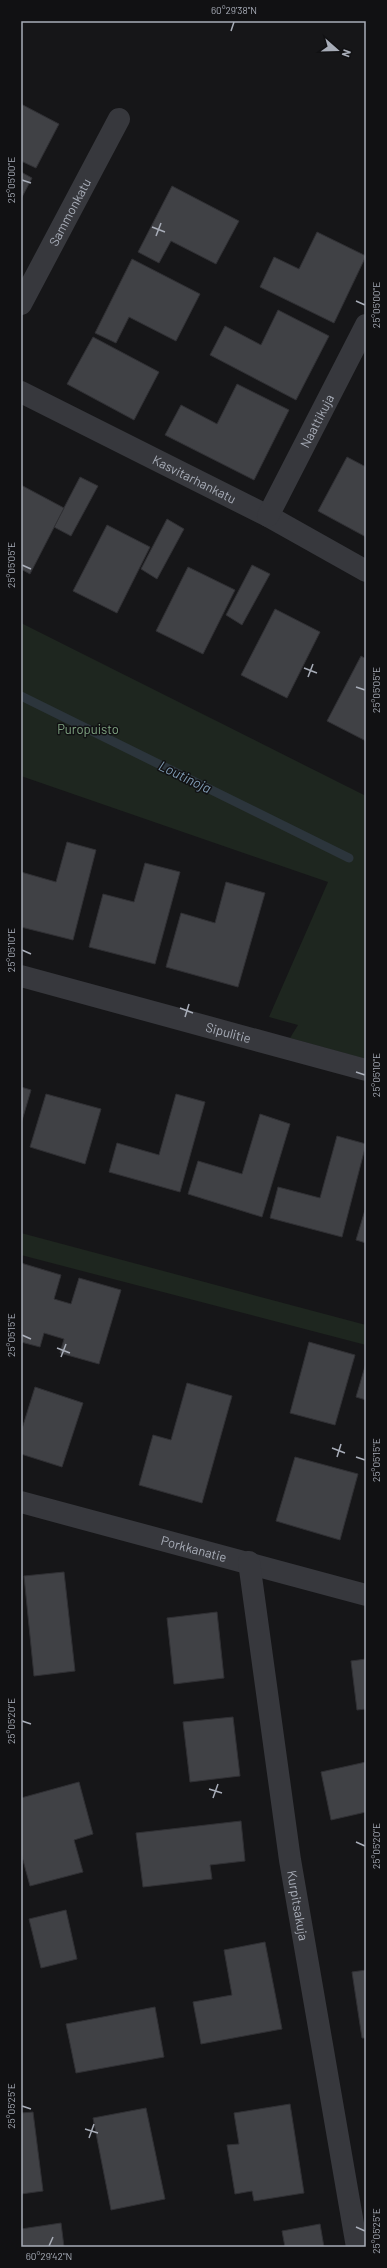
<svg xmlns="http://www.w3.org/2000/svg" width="387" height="2268" font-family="Barlow,sans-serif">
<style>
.green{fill:#1e261f}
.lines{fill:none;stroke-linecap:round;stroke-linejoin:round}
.stream{stroke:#2c353c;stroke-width:9}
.building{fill:#404145;stroke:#303034}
.street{stroke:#37383d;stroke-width:22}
.ticks{fill:none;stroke:#a8adb8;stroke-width:1.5}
.labels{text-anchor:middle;stroke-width:3;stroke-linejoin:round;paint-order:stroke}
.street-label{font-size:13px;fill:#a8adb8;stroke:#111113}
.park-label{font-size:13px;fill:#7fa381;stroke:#111113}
.water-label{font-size:14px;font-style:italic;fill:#7f9bb3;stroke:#111113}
.neatline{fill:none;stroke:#a8adb8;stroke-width:1.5}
.ticks-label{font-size:10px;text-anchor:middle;fill:#a8adb8}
</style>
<rect width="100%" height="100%" fill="#161618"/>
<g class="green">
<polygon points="21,623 366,796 366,1059 290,1038 298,1025 269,1017 328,882 21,776"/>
<polygon points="21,1233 366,1325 366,1345 21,1255"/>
</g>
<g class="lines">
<polyline class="stream" points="21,696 349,858"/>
</g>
<g class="building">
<polygon points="21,104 59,124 36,168 21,161"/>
<polygon points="21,172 32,178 21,199"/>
<polygon points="172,186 239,221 216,264 171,241 159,263 138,252"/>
<polygon points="317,232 366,256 334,323 260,287 274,257 299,269"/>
<polygon points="132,259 200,294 176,341 129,317 116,343 95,333"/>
<polygon points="278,310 329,336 296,400 210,355 225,326 261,345"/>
<polygon points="93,337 159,372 134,420 67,384"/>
<polygon points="237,384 289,410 254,480 165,435 181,405 217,424"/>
<polygon points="347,457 366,467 366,537 318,511"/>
<polygon points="80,477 98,486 71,536 54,527"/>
<polygon points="21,485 64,508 30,574 21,569"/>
<polygon points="167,519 184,529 157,579 141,569"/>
<polygon points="107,525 150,547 117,613 73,591"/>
<polygon points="252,565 270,574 242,625 226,615"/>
<polygon points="188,567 235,590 203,654 156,631"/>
<polygon points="275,609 320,632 287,698 241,675"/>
<polygon points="361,656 366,659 366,741 327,721"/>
<polygon points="67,842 96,850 73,940 21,927 21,872 56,882"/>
<polygon points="145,863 180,872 155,964 89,947 103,894 134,902"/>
<polygon points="226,882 265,893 238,987 166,967 181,913 215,923"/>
<polygon points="21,1087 31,1090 21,1124"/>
<polygon points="46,1094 101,1109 85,1164 30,1147"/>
<polygon points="176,1094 205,1102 180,1192 109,1172 117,1143 159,1155"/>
<polygon points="260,1114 290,1124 262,1217 188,1194 198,1161 242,1174"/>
<polygon points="337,1136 366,1144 342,1237 270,1218 278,1187 320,1198"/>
<polygon points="365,1210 366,1210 366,1243 356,1240"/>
<polygon points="21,1263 61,1275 54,1299 71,1304 79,1278 121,1290 99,1364 60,1353 64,1339 44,1333 40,1347 21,1342"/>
<polygon points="309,1342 355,1355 335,1425 290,1413"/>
<polygon points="366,1363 366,1400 356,1397"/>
<polygon points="187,1383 232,1396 202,1503 139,1485 153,1435 171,1440"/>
<polygon points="35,1387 83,1403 62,1467 21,1454 21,1432"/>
<polygon points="295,1457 358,1474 340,1540 276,1521"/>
<polygon points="64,1572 75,1671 34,1676 24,1576"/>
<polygon points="217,1612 224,1678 174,1684 167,1618"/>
<polygon points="366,1659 366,1709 357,1710 351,1661"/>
<polygon points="233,1717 240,1776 190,1782 183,1722"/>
<polygon points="366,1762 366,1812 331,1820 321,1772"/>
<polygon points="79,1782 93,1834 74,1840 83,1872 30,1886 21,1853 21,1798"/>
<polygon points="241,1821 245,1861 210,1865 212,1879 143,1887 136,1833"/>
<polygon points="66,1910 77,1959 41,1968 29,1919"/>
<polygon points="265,1942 282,2029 201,2044 193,2002 232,1995 224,1950"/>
<polygon points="366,1970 366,2038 362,2038 352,1972"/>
<polygon points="155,2007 164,2057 76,2073 66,2024"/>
<polygon points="290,2104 304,2193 254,2201 252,2191 235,2194 227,2145 239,2144 234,2113"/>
<polygon points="146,2108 165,2199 111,2210 93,2118"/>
<polygon points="33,2112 43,2191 21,2194 21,2113"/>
<polygon points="61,2223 64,2247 21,2247 21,2229"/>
<polygon points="320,2224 324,2247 285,2247 282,2231"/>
</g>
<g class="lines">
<g class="street">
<path id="s1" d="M21,304L119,119"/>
<path id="s2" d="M21,392L268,516L366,571"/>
<path id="s3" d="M268,516L366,325"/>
<path id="s4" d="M21,976L366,1070"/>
<path id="s5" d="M21,1502L366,1595"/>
<path id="s6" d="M249,1562L290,1860L357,2247"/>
</g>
</g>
<path class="ticks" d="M231,31L234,22M22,180L31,183M152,227L165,232M156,236L161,223M356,301L365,305M22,565L31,569M304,668L317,673M308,677L313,664M356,687L365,690M22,950L31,954M180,1008L193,1013M185,1017L189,1004M356,1072L365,1075M22,1335L31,1339M57,1348L70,1353M61,1357L66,1344M332,1448L345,1453M337,1457L341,1444M356,1457L365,1460M22,1721L31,1724M209,1789L222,1793M213,1798L218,1784M356,1842L365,1846M22,2106L31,2109M85,2129L98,2133M89,2138L94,2124M356,2227L365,2231M49,2246L53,2237"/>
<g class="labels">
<g class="street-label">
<text dy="5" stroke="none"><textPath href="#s1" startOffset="104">Sammonkatu</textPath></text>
<text dy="5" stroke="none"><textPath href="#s3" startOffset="107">Naattikuja</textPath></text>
<text dy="5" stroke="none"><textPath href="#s2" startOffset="194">Kasvitarhankatu</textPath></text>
<text dy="5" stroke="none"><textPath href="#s4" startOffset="215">Sipulitie</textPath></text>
<text dy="5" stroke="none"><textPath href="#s5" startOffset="179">Porkkanatie</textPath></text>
<text dy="5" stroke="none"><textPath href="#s6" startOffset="347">Kurpitsakuja</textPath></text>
</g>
<g class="park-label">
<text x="88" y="734">Puropuisto</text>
</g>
<g class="water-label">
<text transform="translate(185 777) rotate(26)" y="5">Loutinoja</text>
</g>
</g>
<rect width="387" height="2268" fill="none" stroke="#111113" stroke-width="44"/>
<g transform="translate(337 50) rotate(110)" stroke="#111113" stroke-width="3" paint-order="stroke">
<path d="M0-3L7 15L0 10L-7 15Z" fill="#a8adb8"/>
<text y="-6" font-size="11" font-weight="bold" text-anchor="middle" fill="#a8adb8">N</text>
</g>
<rect x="22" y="22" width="343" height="2224" class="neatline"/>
<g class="ticks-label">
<text x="234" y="14">60°29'38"N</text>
<text transform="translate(11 180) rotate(-90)" y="4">25°05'00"E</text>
<text transform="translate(376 305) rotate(-90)" y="4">25°05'00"E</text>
<text transform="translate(11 565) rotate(-90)" y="4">25°05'05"E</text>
<text transform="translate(376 690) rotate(-90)" y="4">25°05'05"E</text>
<text transform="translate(11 950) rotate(-90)" y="4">25°05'10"E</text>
<text transform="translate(376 1075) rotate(-90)" y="4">25°05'10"E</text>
<text transform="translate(11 1335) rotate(-90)" y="4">25°05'15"E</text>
<text transform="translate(376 1460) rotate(-90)" y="4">25°05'15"E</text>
<text transform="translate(11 1721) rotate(-90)" y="4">25°05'20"E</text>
<text transform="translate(376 1846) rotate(-90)" y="4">25°05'20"E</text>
<text transform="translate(11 2106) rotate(-90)" y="4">25°05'25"E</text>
<text transform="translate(376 2231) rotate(-90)" y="4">25°05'25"E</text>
<text x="49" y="2260">60°29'42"N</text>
</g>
</svg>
